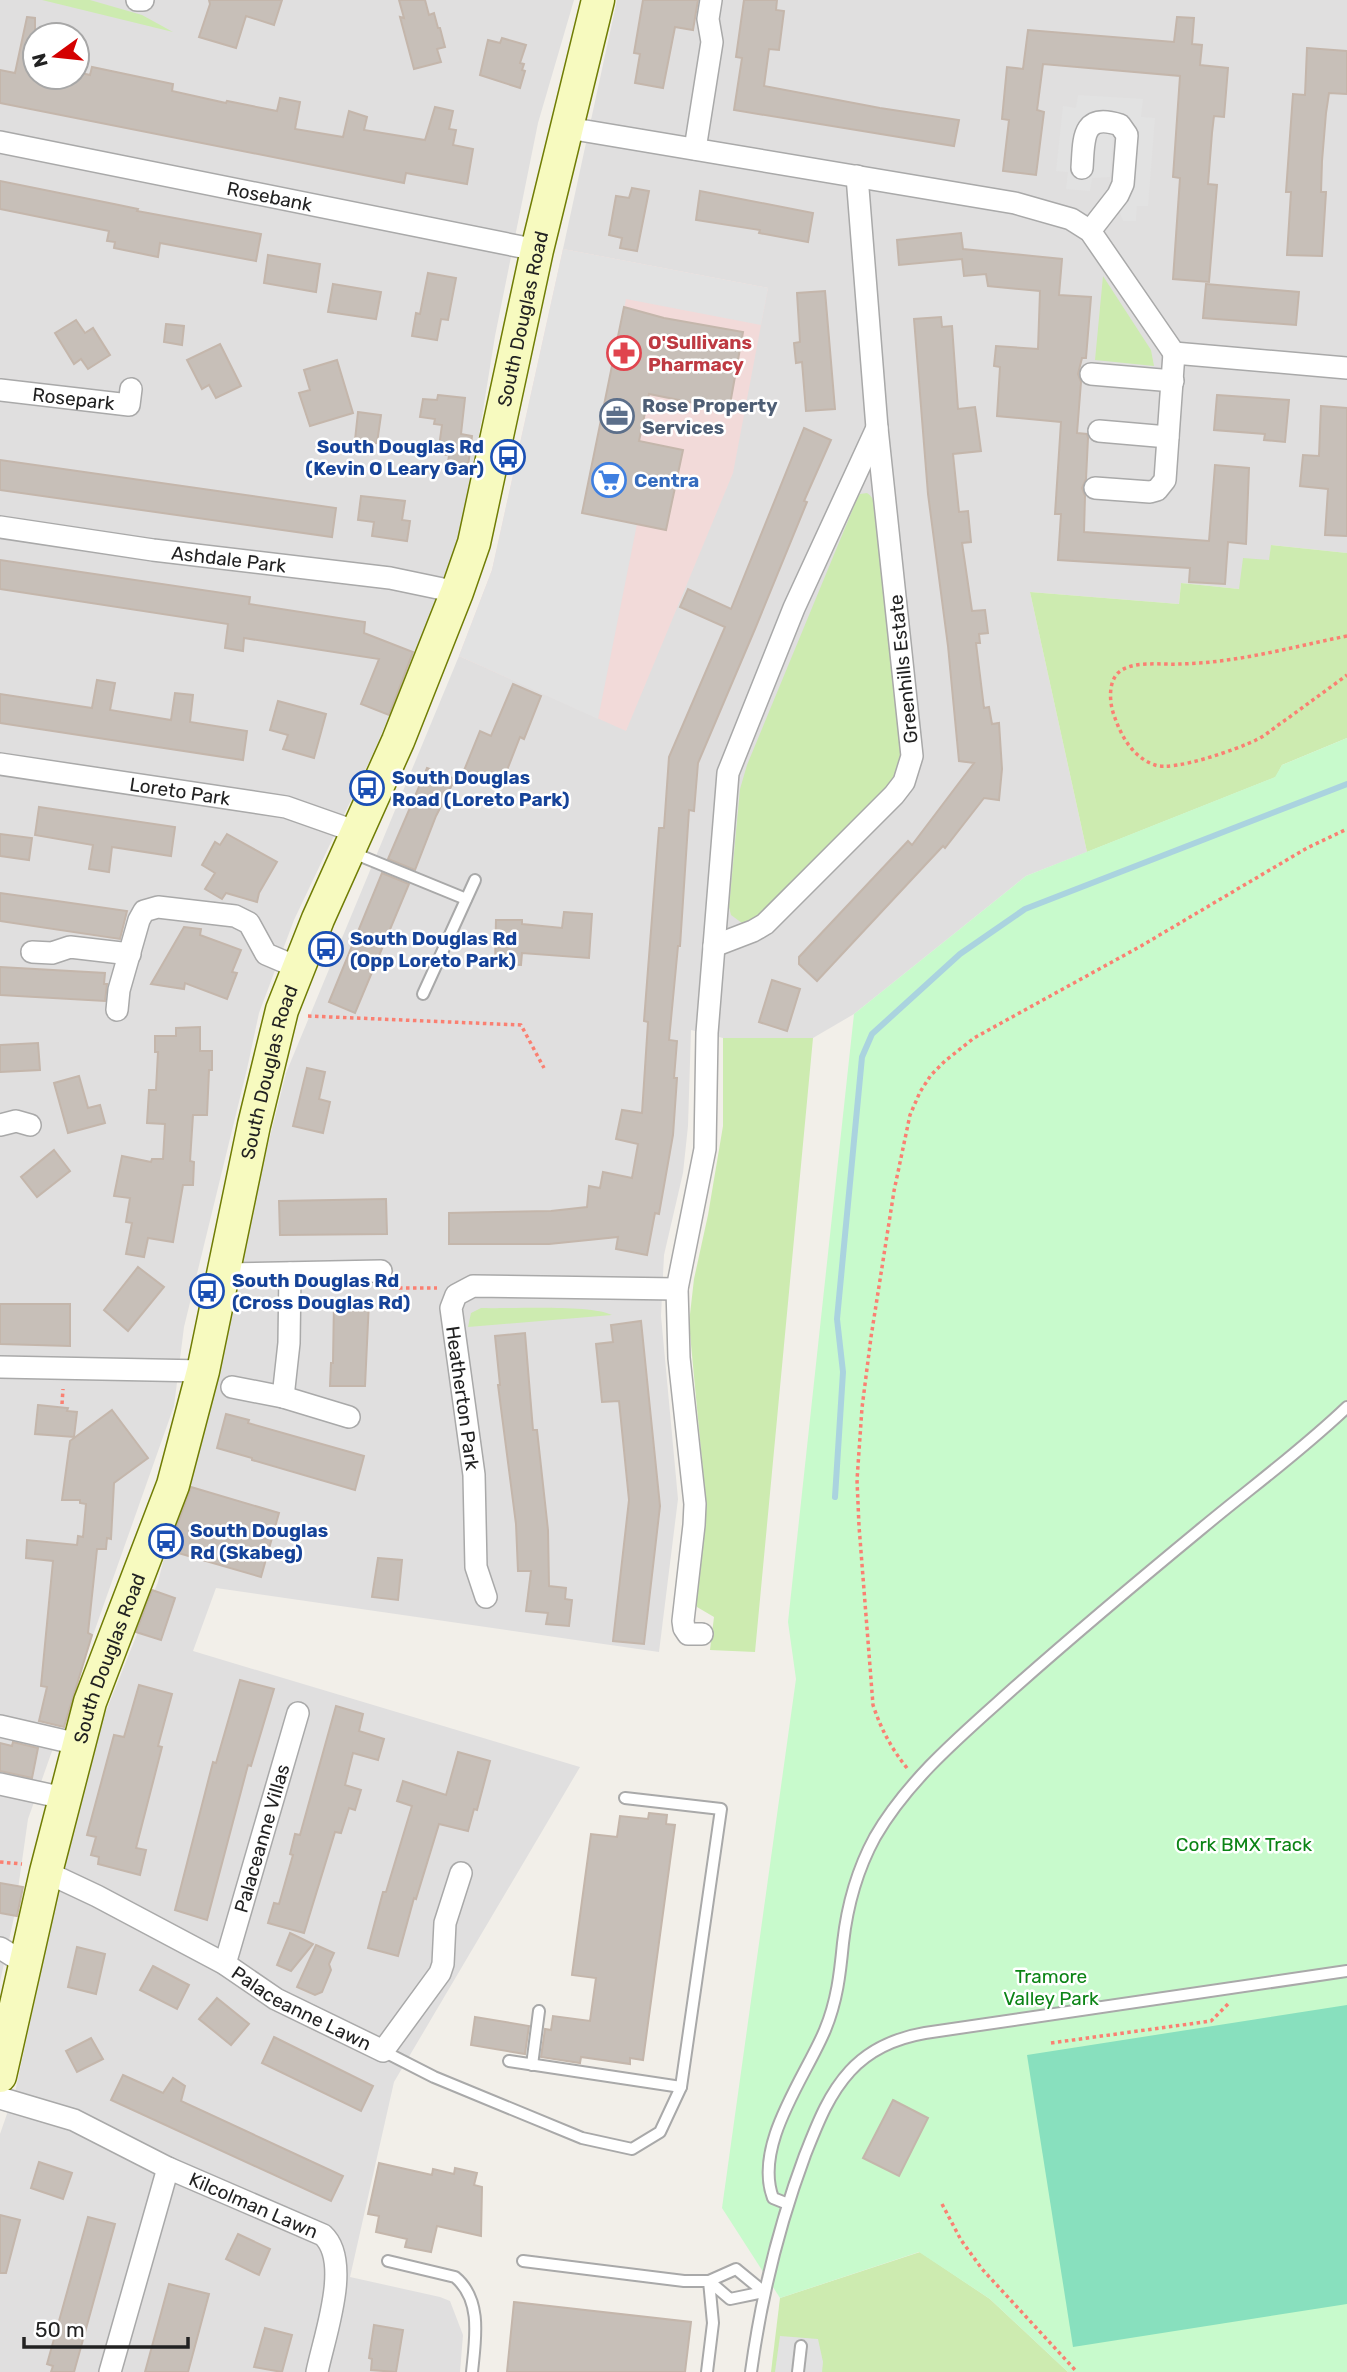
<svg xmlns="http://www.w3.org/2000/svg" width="1347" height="2372" font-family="Rubik,sans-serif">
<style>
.residential{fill:#e0dfdf;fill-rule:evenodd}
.commercial{fill:#f2dad9}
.grass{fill:#cdebb0}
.park{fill:#c8facc}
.pitch{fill:#88e0be}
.parking{fill:#e2e2e2}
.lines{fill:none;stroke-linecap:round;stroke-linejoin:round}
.stream{stroke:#aad3df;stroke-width:6}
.building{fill:#c7bfb8;stroke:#c4b6ab;stroke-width:2}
.service-casing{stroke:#a9a9a9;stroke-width:14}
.minor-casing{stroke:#a9a9a9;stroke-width:24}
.secondary-casing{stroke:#707d05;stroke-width:35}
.path{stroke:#fa8072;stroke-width:3.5;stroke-dasharray:3.5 3.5;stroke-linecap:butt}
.service{stroke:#fff;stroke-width:10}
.minor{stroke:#fff;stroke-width:21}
.secondary{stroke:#f7fabf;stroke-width:32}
.labels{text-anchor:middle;stroke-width:5;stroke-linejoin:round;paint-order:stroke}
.street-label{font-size:19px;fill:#222;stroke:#fff}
.health-label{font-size:19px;font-weight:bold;fill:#be3a42;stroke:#fff;text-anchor:start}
.service-label{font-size:19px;font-weight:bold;fill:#4e5e75;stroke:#fff;text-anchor:start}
.transit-label{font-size:19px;font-weight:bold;fill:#164399;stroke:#fff;text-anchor:start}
.shop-label{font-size:19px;font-weight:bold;fill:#366cbe;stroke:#fff;text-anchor:start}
.park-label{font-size:19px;fill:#0c8416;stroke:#fff}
</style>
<rect width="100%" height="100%" fill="#f2efe9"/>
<g class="residential">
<path d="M0,0H574L538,123L495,336L460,553L371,758L294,920L259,1013L247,1069L184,1327L174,1406L28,1819L14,1917L0,1982ZM35,35H77V77H35Z"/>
<polygon points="617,0 1347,0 1347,553 1271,545 1270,561 1239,589 1181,583 1179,604 1030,592 1087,852 1026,876 854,1014 813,1038 723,1038 691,1030 688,1126 683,1173 664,1255 661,1316 678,1499 659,1652 216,1588 193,1651 580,1767 394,2082 350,2277 440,2297 450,2301 463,2335 460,2372 0,2372 0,2134 16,2088 86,1761 158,1582 286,1073 459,656 626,730 768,288 563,249"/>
</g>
<polygon class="commercial" points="563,249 768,288 733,473 626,731 459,656 492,570"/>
<g class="grass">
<polygon points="42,0 90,0 142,15 173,32"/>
<polygon points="1103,276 1151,350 1154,366 1095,360"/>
<path d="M867,493C878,500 876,515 878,528L901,757L891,786L755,920L742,923L731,915L729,907L740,789L747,765L857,499L860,494Z"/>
<polygon points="1271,545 1347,553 1347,738 1282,765 1276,777 1087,852 1030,592 1179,604 1181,583 1239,589 1243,558 1269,560"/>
<polygon points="723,1038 813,1038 755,1652 710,1650 714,1617 697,1607 694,1598 705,1493 689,1323 694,1279 708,1215 723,1126"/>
<path d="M481,1308C510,1309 590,1304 612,1315L468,1327L471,1313Z"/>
<polygon points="920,2252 990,2299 1068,2372 771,2372 780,2298"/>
</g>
<polygon class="park" points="1347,738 1347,2372 1068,2372 990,2299 919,2252 780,2298 722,2208 796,1679 788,1622 854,1014 1026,876 1275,777 1282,765"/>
<polygon class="pitch" points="1347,2005 1347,2304 1073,2347 1027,2055"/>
<g class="parking">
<polygon points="1078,95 1143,99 1141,117 1155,118 1148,206 1137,206 1136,221 1123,221 1111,191 1114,188 1120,137 1113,138 1110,177 1092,178 1090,191 1066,189 1068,172 1056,171 1063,106 1076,108"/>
<polygon points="563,249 768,288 761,325 626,299 582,512 637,524 598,719 459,656 492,570"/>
<polygon points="780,2336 818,2339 823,2362 822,2372 775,2372"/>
</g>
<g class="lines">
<polyline class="stream" points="835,1497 843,1372 837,1319 862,1057 872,1034 960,954 1025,909 1347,784"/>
</g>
<g class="building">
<polygon points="209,0 282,0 274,25 246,16 236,48 199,37 210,4"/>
<polygon points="399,0 425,0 429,15 434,13 438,28 440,28 445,47 437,49 441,62 414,69 400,17 404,18"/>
<polygon points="643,0 698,0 693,30 675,27 663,88 635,83 640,54 634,53"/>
<polygon points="744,0 777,0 776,10 784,11 779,50 769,49 764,86 880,108 959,120 954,146 734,110 742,58 736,57"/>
<polygon points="27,17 35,18 35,77 77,77 77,72 90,75 92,67 173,84 172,91 226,103 227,101 277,111 280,98 300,102 295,129 343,137 349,111 367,117 364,130 425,140 435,107 453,111 449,129 456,130 453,145 473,149 467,184 406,173 404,183 0,103 0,70 15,73"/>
<polygon points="1177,17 1194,18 1192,44 1202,45 1200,65 1228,68 1224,117 1214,116 1212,133 1208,184 1217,185 1209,282 1173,279 1180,178 1173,177 1180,76 1043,64 1037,110 1044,112 1036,175 1003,171 1009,120 1002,119 1007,67 1023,69 1028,30 1174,42"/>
<polygon points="502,38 526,45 520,63 524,64 522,70 525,71 520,88 480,75 488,40 500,43"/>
<polygon points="1307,48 1347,51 1347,94 1329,93 1326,113 1322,161 1321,192 1326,192 1322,256 1287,255 1291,192 1286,192 1293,94 1305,95"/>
<polygon points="0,181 114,204 138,209 137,211 261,234 256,261 160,243 158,257 114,248 115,242 107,241 109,231 0,209"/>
<polygon points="632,188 649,191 637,251 620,248 622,238 609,235 616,196 629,198"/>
<polygon points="700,191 813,213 808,242 759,233 760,230 696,220"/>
<polygon points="961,233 963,249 1062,259 1059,295 1091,297 1086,358 1082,358 1078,374 1081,382 1077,433 1087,434 1088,438 1086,479 1082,488 1085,496 1084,532 1209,541 1215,465 1249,468 1246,544 1228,542 1225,584 1189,582 1190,568 1058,560 1061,514 1055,514 1061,422 997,416 1000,367 994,366 996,346 1038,349 1040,291 988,286 986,274 964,276 962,259 899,265 897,240"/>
<polygon points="268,255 320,264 316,292 264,283"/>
<polygon points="428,273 456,278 448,320 441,319 437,340 412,336 416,313 420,314"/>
<polygon points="333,284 381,292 376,319 328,312"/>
<polygon points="1206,284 1299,292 1296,325 1203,318"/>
<polygon points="825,291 835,409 806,411 802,362 796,363 794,343 800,342 797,293"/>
<polygon points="624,307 664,318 743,332 729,410 649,394 639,441 683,450 666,530 582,513"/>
<polygon points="941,317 942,327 952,326 958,409 975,407 981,451 953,454 959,512 968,511 971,542 962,543 972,611 985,610 988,633 979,634 980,643 976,643 984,708 989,707 992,724 999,723 1002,769 999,800 984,798 945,848 943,846 914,877 817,981 799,964 799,957 908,841 912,845 974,763 959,761 948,646 928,494 914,319"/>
<polygon points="76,320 85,333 93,328 110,355 88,369 81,359 74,364 55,333"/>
<polygon points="166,324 184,326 182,345 164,342"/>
<polygon points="220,344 241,386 216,398 209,385 202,389 187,360"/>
<polygon points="337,360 353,413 310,426 299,393 310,390 304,370"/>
<polygon points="438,395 465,398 461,434 472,436 468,466 448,463 449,455 438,454 442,425 434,424 435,419 420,417 423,399 437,400"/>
<polygon points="1217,395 1289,400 1285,442 1264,440 1265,434 1214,430"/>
<polygon points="1321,406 1347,408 1347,536 1325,535 1328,489 1300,486 1303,455 1319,456"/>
<polygon points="358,412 381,415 377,443 355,440"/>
<polygon points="804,428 831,440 804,501 807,502 755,629 698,763 694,811 689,810 680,946 678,946 669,1040 677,1041 674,1078 677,1078 673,1135 659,1214 655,1213 647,1255 616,1249 618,1237 549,1244 449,1244 449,1213 551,1211 587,1207 589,1186 600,1188 603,1172 632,1178 638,1144 616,1139 622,1110 642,1113 648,1022 644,1021 659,828 664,828 669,757 725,627 680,607 688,589 731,609"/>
<polygon points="0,460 336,508 332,537 0,490"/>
<polygon points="361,496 405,501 402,520 410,521 407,541 372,536 374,522 358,520"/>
<polygon points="0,560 250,597 249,604 365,622 364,633 413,652 389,715 361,704 379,659 244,638 243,651 225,648 228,624 0,589"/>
<polygon points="97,680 115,683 110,710 171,720 175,693 193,695 190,722 247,731 243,760 0,723 0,694 92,708"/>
<polygon points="513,684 541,696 524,739 520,737 500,788 463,773 480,731 491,736"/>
<polygon points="278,701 326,714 314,758 283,749 288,735 270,730"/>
<polygon points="427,768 455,779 436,816 415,870 388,859"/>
<polygon points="39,807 175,827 171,856 112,847 109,872 89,869 93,845 35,835"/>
<polygon points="0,834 32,838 29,860 0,856"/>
<polygon points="227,834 277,862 259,893 257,902 226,893 222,899 205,889 215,873 202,865 215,842 220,845"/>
<polygon points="382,873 409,884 355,1013 329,1002"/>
<polygon points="0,893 57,901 127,911 120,939 0,921"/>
<polygon points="564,912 592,914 589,958 522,953 521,965 495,964 496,920 522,920 522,924 562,928"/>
<polygon points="184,927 201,929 200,935 241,950 232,972 237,973 227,999 185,983 184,989 151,984"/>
<polygon points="0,967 105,973 104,984 107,984 105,1001 0,995"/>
<polygon points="772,980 800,989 787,1031 759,1022"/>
<polygon points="200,1027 200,1051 212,1051 212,1070 209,1070 207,1115 193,1115 190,1161 194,1162 193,1185 183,1185 173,1242 148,1238 144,1257 126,1254 132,1223 126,1222 130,1198 114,1196 122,1156 151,1162 152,1159 163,1159 165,1124 147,1123 149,1090 156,1090 158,1052 155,1052 155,1036 176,1036 176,1028"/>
<polygon points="38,1043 40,1070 0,1072 0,1045"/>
<polygon points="307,1068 325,1072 319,1099 330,1102 323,1133 293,1126"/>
<polygon points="79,1076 88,1108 100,1105 105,1123 68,1133 54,1083"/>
<polygon points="54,1150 70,1171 37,1197 21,1177"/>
<polygon points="386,1199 387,1234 280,1235 279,1201"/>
<polygon points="138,1267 164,1287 128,1331 104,1310"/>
<polygon points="334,1300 369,1301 365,1386 330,1386 331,1363 333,1363"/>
<polygon points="0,1304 70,1304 70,1346 0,1344"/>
<polygon points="641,1321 660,1506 644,1644 613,1641 629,1500 619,1401 602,1402 596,1344 613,1342 611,1325"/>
<polygon points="525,1333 533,1430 537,1430 548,1530 549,1586 566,1588 565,1599 572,1600 569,1626 546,1624 548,1613 526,1611 531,1571 518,1571 516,1524 498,1385 500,1385 495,1336"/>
<polygon points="38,1405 68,1408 67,1411 77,1412 74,1437 35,1434"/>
<polygon points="112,1410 148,1458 114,1483 111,1539 107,1538 106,1549 97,1549 88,1633 92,1635 64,1727 39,1721 47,1687 41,1686 53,1561 26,1558 27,1540 77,1545 78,1536 83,1537 86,1504 80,1503 80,1500 62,1500 70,1441"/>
<polygon points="226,1414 249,1420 248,1423 364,1456 355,1490 252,1460 252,1458 217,1448"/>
<polygon points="191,1487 279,1513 261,1577 168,1550"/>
<polygon points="378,1558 402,1560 398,1600 372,1597"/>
<polygon points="152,1590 175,1598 161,1640 136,1632"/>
<polygon points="240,1680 274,1689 251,1766 248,1765 207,1920 175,1910 213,1762 216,1763"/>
<polygon points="139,1685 172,1694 158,1746 162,1747 136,1848 146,1850 140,1875 98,1864 99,1857 91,1855 96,1837 87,1835 114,1735 124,1737"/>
<polygon points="336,1706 363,1714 359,1731 384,1739 378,1760 353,1753 345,1785 361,1790 355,1810 349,1808 341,1833 335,1832 304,1933 268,1923 274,1903 279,1904 293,1855 290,1854 295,1834 300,1835"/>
<polygon points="13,1742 38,1748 32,1778 0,1771 0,1743 12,1746"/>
<polygon points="458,1752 490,1761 477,1810 474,1809 468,1831 439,1824 416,1899 414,1898 398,1956 368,1948 383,1892 386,1892 412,1806 397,1801 403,1781 446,1795"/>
<polygon points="649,1813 667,1815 666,1824 675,1825 643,2060 630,2058 630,2064 581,2057 580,2063 541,2057 545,2029 551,2030 553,2016 590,2021 596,1978 572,1975 591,1834 617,1837 620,1816 648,1819"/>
<polygon points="0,1883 23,1887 17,1916 0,1913"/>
<polygon points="290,1933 313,1944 291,1971 277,1965"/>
<polygon points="316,1945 334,1953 329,1964 331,1970 322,1992 315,1995 297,1987"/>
<polygon points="77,1947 105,1954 96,1994 68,1987"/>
<polygon points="153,1966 189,1985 177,2009 140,1990"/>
<polygon points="217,1998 249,2024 231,2045 199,2019"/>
<polygon points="475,2017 529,2026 525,2054 471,2045"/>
<polygon points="274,2037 373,2086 361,2111 262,2063"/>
<polygon points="91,2038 103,2059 77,2072 66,2051"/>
<polygon points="123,2075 163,2093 173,2078 185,2086 181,2101 343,2176 331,2201 111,2100"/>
<polygon points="893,2100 928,2118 899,2176 863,2158"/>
<polygon points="39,2162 72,2173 63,2199 31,2188"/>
<polygon points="379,2163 432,2175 433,2169 454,2174 455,2168 477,2173 474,2185 482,2187 481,2236 437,2226 431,2252 405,2247 407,2239 376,2232 379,2216 368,2214"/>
<polygon points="0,2215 20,2220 6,2273 0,2273"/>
<polygon points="88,2217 115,2224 74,2372 51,2372 53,2366 47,2364"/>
<polygon points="238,2234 270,2249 259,2275 226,2259"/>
<polygon points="169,2284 209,2294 188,2372 145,2372"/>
<polygon points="514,2302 691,2322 685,2372 507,2372"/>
<polygon points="374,2325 403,2330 396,2372 371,2370 372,2359 369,2358"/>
<polygon points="265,2328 292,2335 282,2372 254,2367"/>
</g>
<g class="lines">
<g class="service-casing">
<g id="service">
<polyline points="351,852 466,899"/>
<polyline points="423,994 475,880"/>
<polyline points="383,2051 434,2077 582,2138 632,2149 660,2132 681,2087 721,1809 625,1798"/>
<polyline points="509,2061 681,2087"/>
<polyline points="532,2065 539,2011"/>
<path d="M788,2204L773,2198C753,2145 806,2076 825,2030C837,2001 840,1974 843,1943C847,1907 857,1870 875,1837C909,1778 965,1732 1015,1687C1076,1633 1138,1581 1201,1529C1249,1489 1301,1451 1347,1407"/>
<path d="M388,2261L455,2277C483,2300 475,2341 472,2372"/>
<polyline points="523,2261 684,2281 709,2281 713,2323 707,2372"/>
<polygon points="736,2269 764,2292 730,2299 709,2281"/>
<path d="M751,2372C761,2298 779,2225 805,2155C817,2125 828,2095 850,2071C870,2049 896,2038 925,2033L1347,1971"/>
<polyline points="798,2372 801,2346"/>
</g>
</g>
<g class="minor-casing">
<g id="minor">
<polyline points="137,0 143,0"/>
<polyline points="568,128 1015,203 1071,219 1090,231 1174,353 1347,368"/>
<path id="s1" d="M0,142L537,250"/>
<polyline points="695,149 712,42 708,19 711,0"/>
<path d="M1082,168C1084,140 1081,112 1120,125L1127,135L1123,184L1118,195L1090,231"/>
<polyline points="1091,374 1173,381"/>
<path id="s2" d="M0,390L129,405L131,389"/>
<polyline points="1099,431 1168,437"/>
<polyline points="1095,488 1150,492 1157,490 1165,480 1174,353"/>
<path id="s3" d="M0,527L153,550L390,578L457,592"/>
<path id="s4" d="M0,764L286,807L357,832"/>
<polyline points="714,946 753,931 765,924 894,795 904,782 912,756 877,428 857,176"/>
<polyline points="32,952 52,953 70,947 130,954"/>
<polyline points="117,1010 119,990 139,920 144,911 158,907 235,916 249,923 266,954 299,968"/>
<polyline points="0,1125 16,1121 30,1125"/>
<polyline points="224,1274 381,1271"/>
<polyline points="0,1367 203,1371"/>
<polyline points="232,1387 283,1397 349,1417"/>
<polyline points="283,1397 289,1343 290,1273"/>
<polyline points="486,1597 476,1567 474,1475 451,1308 456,1295 473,1286 677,1289"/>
<polyline points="702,1634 688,1634 684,1628 683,1621 694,1525 695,1504 679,1358 677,1289 705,1149 707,1033 728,773 794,608 877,428"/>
<polyline points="0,1726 78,1744"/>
<polyline points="0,1784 64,1798"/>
<path id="s5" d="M46,1872L97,1896L225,1964L276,1999L383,2051L440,1973L443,1964L445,1923L461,1873"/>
<polyline points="0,1948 26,1964"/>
<path id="s6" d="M225,1964L298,1713"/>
<path id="s7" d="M0,2098L74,2120L168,2168L323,2235C352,2262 324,2337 317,2372"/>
<polyline points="110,2372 168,2168"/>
</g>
</g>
<g class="secondary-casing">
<g id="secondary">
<path id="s8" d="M0,2076L46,1872L90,1702L173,1485L203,1371L254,1125L282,1010L318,919L398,741L457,592L474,543L537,250L598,0"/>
</g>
</g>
<g class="path">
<path d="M1347,636C1292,647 1236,663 1180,664C1162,665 1131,660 1118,673C1107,684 1110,706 1115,718C1122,738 1134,758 1155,765C1173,772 1238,749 1256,740C1267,735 1277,725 1287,719C1307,704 1327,690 1347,675"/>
<polyline points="308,1016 521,1025 544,1068"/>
<polyline points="392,1288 437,1288"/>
<polyline points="62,1404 63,1389"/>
<path d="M907,1768C891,1748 881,1729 873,1705L859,1526L857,1480L862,1408L871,1337L894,1191L910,1115L920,1092L931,1075L945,1061L974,1038L1141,946L1307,848L1347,829"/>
<polyline points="0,1862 22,1864"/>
<polyline points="1051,2043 1211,2021 1228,2004"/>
<polyline points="942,2204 961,2240 982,2269 1077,2372"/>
</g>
<use href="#service" class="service"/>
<use href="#minor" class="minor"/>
<use href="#secondary" class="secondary"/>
</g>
<defs>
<g id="pharmacy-ring" transform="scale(1.75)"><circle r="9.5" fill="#fff" stroke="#e0444e" stroke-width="1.5"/><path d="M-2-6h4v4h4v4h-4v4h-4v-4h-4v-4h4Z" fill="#e0444e"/></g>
<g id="office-ring" transform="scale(1.75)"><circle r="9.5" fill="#fff" stroke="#5c6f8a" stroke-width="1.5"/><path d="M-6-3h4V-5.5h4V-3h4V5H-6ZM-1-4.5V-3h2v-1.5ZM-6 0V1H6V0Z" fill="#5c6f8a"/></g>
<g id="bus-ring" transform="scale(1.75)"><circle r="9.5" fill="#fff" stroke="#1a4fb4" stroke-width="1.5"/><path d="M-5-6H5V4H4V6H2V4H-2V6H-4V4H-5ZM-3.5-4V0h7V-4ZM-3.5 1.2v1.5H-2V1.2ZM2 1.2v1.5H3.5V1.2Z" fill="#1a4fb4"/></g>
<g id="supermarket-ring" transform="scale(1.75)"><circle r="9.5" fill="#fff" stroke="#3f7fe0" stroke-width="1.5"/><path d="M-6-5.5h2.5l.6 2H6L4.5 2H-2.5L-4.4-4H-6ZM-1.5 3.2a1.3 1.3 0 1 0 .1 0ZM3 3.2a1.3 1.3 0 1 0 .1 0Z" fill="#3f7fe0"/></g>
</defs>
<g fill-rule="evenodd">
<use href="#pharmacy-ring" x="624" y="353"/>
<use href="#office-ring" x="617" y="416"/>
<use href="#bus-ring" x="508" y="457"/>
<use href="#supermarket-ring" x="609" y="480"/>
<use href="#bus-ring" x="367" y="788"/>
<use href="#bus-ring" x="326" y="949"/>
<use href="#bus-ring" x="207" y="1291"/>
<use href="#bus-ring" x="166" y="1541"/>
</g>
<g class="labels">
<g class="street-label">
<text dy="7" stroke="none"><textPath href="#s1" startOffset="275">Rosebank</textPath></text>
<text dy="7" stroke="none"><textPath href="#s8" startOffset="1839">South Douglas Road</textPath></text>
<text dy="7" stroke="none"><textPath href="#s2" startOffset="74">Rosepark</textPath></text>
<text dy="7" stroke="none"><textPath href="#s3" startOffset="231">Ashdale Park</textPath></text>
<text transform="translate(903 669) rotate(-96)" y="7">Greenhills Estate</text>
<text dy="7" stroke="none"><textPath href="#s4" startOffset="182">Loreto Park</textPath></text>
<text dy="7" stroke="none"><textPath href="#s8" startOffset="1041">South Douglas Road</textPath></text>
<text transform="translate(463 1398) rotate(82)" y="7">Heatherton Park</text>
<text dy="7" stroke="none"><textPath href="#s8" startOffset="432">South Douglas Road</textPath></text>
<text dy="7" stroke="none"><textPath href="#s6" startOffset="131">Palaceanne Villas</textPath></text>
<text dy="7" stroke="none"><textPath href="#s5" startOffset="290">Palaceanne Lawn</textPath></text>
<text dy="7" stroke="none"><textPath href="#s7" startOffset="276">Kilcolman Lawn</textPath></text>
</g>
<g class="health-label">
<text x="648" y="349">O'Sullivans<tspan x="648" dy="22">Pharmacy</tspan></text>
</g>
<g class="service-label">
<text x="642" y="412">Rose Property<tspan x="642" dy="22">Services</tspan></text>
</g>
<g class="transit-label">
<text x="484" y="453" text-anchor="end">South Douglas Rd<tspan x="484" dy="22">(Kevin O Leary Gar)</tspan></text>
<text x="392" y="784">South Douglas<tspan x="392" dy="22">Road (Loreto Park)</tspan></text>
<text x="350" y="945">South Douglas Rd<tspan x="350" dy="22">(Opp Loreto Park)</tspan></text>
<text x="232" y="1287">South Douglas Rd<tspan x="232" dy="22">(Cross Douglas Rd)</tspan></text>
<text x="190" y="1537">South Douglas<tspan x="190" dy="22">Rd (Skabeg)</tspan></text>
</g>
<g class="shop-label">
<text x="634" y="487">Centra</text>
</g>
<g class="park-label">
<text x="1244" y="1851">Cork BMX Track</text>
<text x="1051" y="1983">Tramore<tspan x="1051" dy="22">Valley Park</tspan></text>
</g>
</g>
<g transform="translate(56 56) rotate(255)"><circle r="33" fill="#ffffff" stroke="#a7a7a7" stroke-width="2"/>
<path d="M0-5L12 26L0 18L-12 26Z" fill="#d40000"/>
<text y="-10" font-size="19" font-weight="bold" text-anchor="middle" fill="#222222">N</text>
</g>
<path d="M24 2337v10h164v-10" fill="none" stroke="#222222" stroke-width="3.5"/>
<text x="35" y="2337" font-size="21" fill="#222222" stroke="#ffffff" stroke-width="5" paint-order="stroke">50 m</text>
</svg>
